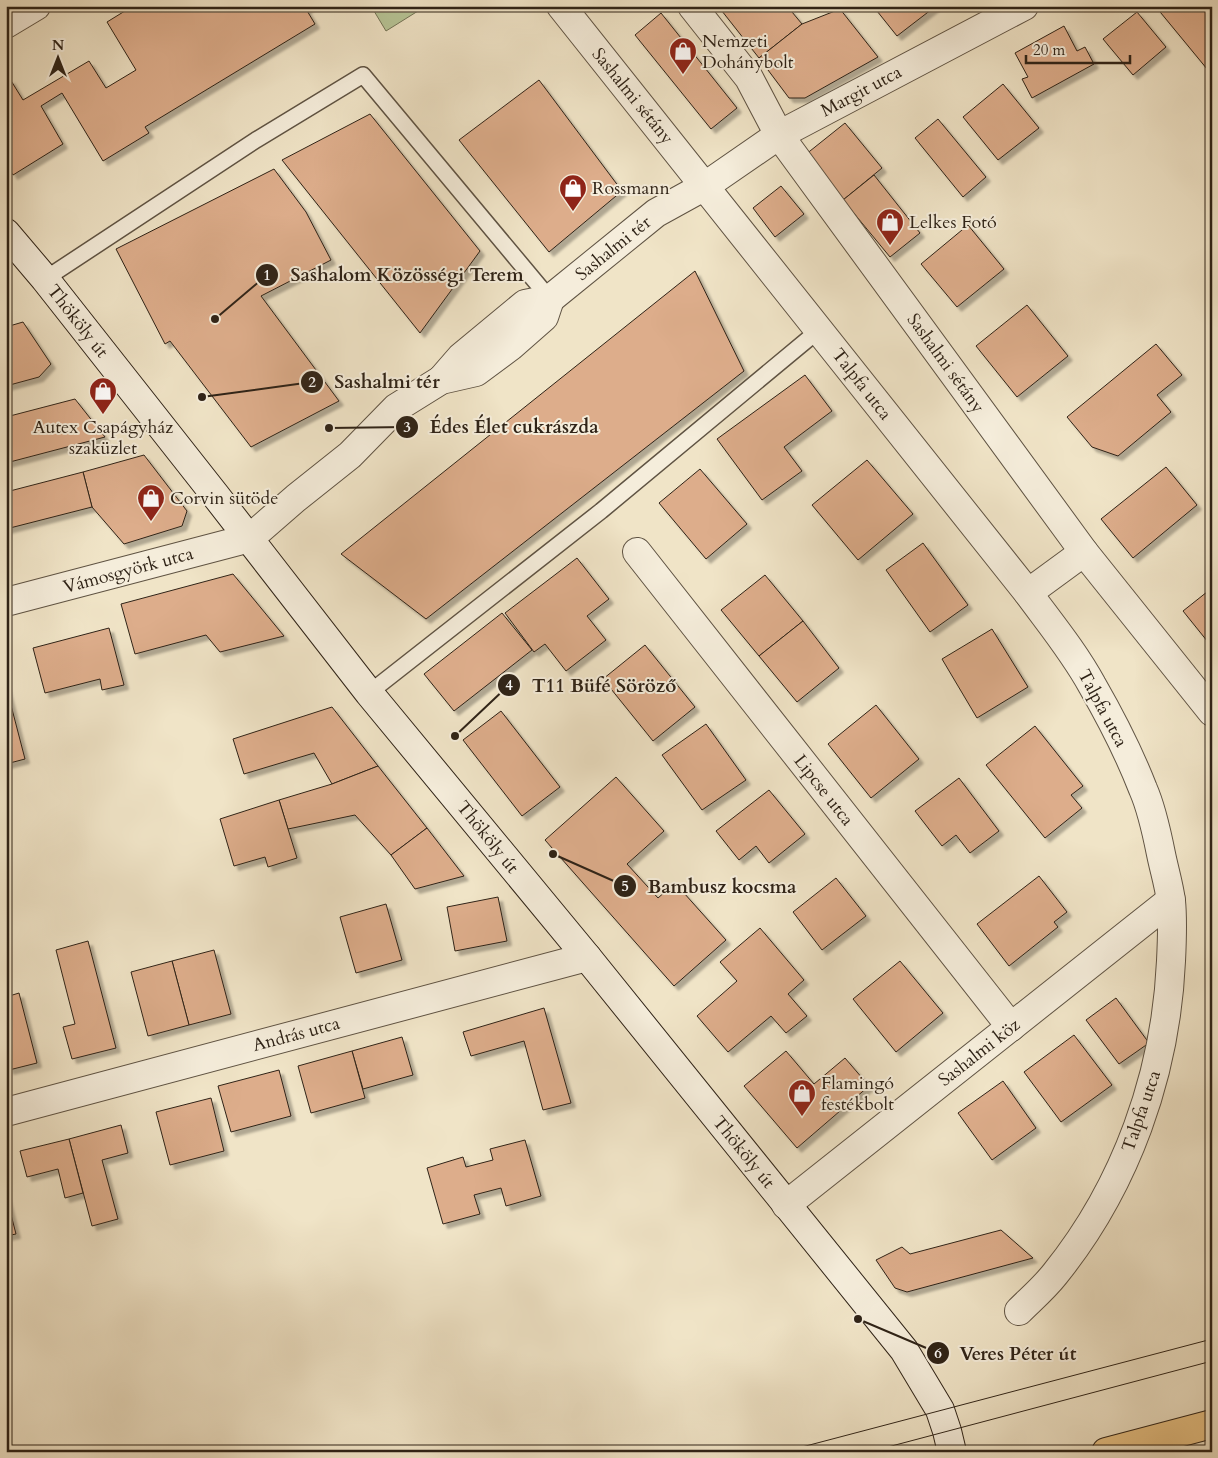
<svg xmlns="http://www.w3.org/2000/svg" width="1218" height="1458" font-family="Cardo,serif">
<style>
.green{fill:#b7c597;stroke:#737457}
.building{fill:#ddad8b;stroke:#2f2317;filter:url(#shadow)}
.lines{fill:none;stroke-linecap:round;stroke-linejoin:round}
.lane-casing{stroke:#5f5343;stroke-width:18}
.street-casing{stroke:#5f5343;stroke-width:30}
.secondary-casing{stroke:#2f2317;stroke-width:30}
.primary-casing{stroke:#2f2317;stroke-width:30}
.lane{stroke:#f5eddb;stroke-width:15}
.street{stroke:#f5eddb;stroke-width:28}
.secondary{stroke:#f5eddb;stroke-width:28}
.primary{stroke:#e8c284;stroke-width:28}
.tram{stroke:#2f2317;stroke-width:1}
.labels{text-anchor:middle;stroke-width:4;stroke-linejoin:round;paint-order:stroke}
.poi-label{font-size:18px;fill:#2f2317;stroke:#f5eddb;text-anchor:start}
.street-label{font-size:18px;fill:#2f2317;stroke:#f5eddb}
.leader{fill:none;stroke:#2f2317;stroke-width:2}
.callout-dot{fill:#2f2317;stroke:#f5eddb;stroke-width:2}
.mark-label{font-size:15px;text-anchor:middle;font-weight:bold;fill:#fff}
.callout-label{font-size:19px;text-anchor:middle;font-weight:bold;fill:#2f2317;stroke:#f5eddb;stroke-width:4;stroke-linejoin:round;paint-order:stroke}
</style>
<defs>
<filter id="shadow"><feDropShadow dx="4.5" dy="4.5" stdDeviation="1" flood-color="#0004"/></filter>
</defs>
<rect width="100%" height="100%" fill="#f0e4c7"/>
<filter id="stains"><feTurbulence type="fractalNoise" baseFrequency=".004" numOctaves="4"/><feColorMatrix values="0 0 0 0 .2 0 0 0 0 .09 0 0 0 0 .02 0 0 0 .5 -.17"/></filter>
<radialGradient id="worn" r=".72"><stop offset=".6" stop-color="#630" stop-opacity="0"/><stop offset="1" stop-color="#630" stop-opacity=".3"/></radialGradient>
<polygon class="green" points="371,6 426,6 386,31"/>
<g class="building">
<polygon points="133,6 310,6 306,9 315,24 145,127 149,133 103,161 62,93 41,106 63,144 13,175 6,164 6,81 10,79 23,100 89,61 106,88 136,70 107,22"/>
<polygon points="718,6 787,6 802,24 759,58"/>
<polygon points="873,6 936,6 897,36"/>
<polygon points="1157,6 1212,6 1212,75 1156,7"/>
<polygon points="840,9 878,57 805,98 789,98 759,58 802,24"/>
<polygon points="1137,12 1166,47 1133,75 1103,39"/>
<polygon points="661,13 737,108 711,129 635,35"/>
<polygon points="1064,26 1077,51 1085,47 1094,64 1032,98 1022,79 1028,77 1015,53"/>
<polygon points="539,80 622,191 549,252 459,140"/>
<polygon points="1003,84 1039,128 998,160 963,117"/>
<polygon points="370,114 480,251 420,333 282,160"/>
<polygon points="938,119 986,177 963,197 915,138"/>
<polygon points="845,123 882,168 843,200 805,155"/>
<polygon points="274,169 306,212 331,260 261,296 339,401 251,447 170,341 165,344 116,249"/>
<polygon points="874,175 920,233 890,257 843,200"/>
<polygon points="781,186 804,214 775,237 753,208"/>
<polygon points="968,225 1004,269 957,307 921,264"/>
<polygon points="695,271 744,371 426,619 341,554"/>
<polygon points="1027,305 1068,356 1017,397 976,346"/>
<polygon points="23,322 51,364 39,377 6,386 6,327"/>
<polygon points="1156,344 1182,375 1157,395 1171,412 1118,456 1092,447 1067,417"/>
<polygon points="805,375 832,411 784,447 802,471 762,500 717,439"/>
<polygon points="75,399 105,437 6,463 6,417"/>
<polygon points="144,455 187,511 182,526 124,544 92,507 83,472"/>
<polygon points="867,460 913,514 858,560 812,505"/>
<polygon points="1166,467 1197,505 1133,558 1101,519"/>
<polygon points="700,469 747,524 706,559 659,503"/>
<polygon points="83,472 92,507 6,529 6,492"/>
<polygon points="923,543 968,605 930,632 886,570"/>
<polygon points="577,558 609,599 587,616 606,640 566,671 545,644 534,652 505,613"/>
<polygon points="233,574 284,636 220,652 206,635 135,654 121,604"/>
<polygon points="765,575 803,621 759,656 721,610"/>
<polygon points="1212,588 1212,647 1183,611"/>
<polygon points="502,613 532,650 454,711 424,674"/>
<polygon points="803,621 839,668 797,702 759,656"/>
<polygon points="109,628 124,685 102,690 100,679 45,693 33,648"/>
<polygon points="992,629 1028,687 977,718 942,659"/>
<polygon points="645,645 695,707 653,741 603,679"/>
<polygon points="6,686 25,759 6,764"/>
<polygon points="876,705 919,759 871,798 828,744"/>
<polygon points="332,707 378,766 332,784 314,753 244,774 233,739"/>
<polygon points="501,711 560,787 522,816 463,740"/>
<polygon points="706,724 746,780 702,810 662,755"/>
<polygon points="1035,726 1083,786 1071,795 1082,808 1045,838 986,765"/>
<polygon points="378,766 427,828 391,855 355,815 288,829 279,800 332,784"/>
<polygon points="616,777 664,831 627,864 658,898 675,883 726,940 674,986 545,840"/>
<polygon points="959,778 999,831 970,853 956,835 942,846 915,811"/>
<polygon points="769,790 805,834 769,863 756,846 739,860 716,831"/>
<polygon points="279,800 297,858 268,867 265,857 234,866 220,819"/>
<polygon points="427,828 464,876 415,889 391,855"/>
<polygon points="1039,876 1067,912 1054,922 1058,927 1009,966 977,924"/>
<polygon points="836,878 866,916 822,950 793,912"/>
<polygon points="498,897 507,941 455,951 447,907"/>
<polygon points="386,904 402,960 356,973 340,917"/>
<polygon points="760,928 804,980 788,994 807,1016 786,1033 771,1016 728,1052 697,1016 737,981 720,962"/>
<polygon points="88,941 116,1048 72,1059 63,1027 75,1024 56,950"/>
<polygon points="214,950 231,1014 189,1025 172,961"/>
<polygon points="172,961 189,1025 148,1036 131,972"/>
<polygon points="900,961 943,1013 896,1052 853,999"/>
<polygon points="19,993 37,1063 9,1070 6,1061 6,997"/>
<polygon points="1116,998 1149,1043 1119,1064 1086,1020"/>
<polygon points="544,1008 571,1103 543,1110 524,1041 471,1056 463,1032"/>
<polygon points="1074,1035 1112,1085 1061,1122 1024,1072"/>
<polygon points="402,1037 413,1075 363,1089 352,1051"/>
<polygon points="352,1051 365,1098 311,1113 298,1066"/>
<polygon points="786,1051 814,1084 845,1058 869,1086 797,1148 744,1086"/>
<polygon points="279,1070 291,1116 231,1132 218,1086"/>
<polygon points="1003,1081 1036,1128 992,1160 958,1113"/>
<polygon points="211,1098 224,1151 170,1165 156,1112"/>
<polygon points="121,1125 128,1153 102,1160 118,1219 92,1226 69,1139"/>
<polygon points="69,1139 83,1193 65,1198 58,1169 27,1177 20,1151"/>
<polygon points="525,1140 541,1196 506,1206 501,1188 474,1195 480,1214 443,1224 427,1168 463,1157 466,1167 493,1160 490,1149"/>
<polygon points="6,1195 16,1234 6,1236"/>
<polygon points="1001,1230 1033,1258 907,1292 895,1288 876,1260 902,1247 910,1254"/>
</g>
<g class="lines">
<g class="lane-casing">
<g id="lane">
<polyline points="45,279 256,140 363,75 550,299"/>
<polyline points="369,693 601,511 819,330"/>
</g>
</g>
<g class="street-casing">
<g id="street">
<path d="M561,6L1028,593C1050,623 1074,652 1092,685C1111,718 1129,753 1143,789C1151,807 1157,834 1161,854C1164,869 1169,885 1171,901C1173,921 1172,941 1171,961C1166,1074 1126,1186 1055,1274C1044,1288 1031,1299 1019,1311"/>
<polyline points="692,6 749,78 779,135 1084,552 1212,712"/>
<polyline points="6,24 36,6"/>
<polyline points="441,380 461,357 525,304 550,299 656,213 705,186 779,135 1024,6"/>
<polyline points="637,552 1011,1027"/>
<polyline points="1028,593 1084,552"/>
<polyline points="6,602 250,538 296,498 350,455 396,408 441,380 476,372 511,346 544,317 550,299"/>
<polyline points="6,1112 587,957"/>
<polyline points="786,1205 1171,900"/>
</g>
</g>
<g class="secondary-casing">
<polyline id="secondary" points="6,233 45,279 216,496 369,693 587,957 904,1350 940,1410 947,1431 952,1452"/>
</g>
<g class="primary-casing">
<polyline id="primary" points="1106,1452 1212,1424"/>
</g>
<use href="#lane" class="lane"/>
<use href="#street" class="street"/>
<use href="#secondary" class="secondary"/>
<use href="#primary" class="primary"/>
<g class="tram">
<polyline points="783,1452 1212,1339"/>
<polyline points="869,1452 1212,1361"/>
</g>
</g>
<defs>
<g id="shop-pin" transform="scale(1.4375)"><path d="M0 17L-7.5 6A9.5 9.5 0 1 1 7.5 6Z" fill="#8f2418" stroke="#f5eddb"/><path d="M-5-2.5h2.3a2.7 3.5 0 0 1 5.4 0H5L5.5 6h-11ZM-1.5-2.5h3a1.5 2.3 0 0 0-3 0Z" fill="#fff"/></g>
</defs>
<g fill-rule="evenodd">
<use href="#shop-pin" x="683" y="51"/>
<use href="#shop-pin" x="573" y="188"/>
<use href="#shop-pin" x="890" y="222"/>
<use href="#shop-pin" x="103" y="391"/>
<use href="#shop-pin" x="151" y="498"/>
<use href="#shop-pin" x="802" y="1093"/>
</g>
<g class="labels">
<g class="poi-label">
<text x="702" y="47">Nemzeti<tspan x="702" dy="21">Dohánybolt</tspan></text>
<text x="592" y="194">Rossmann</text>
<text x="909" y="228">Lelkes Fotó</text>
<text x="103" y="433" text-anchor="middle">Autex Csapágyház<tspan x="103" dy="21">szaküzlet</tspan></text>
<text x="170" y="504">Corvin sütöde</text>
<text x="821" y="1089">Flamingó<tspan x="821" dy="21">festékbolt</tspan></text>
</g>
<g class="street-label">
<text transform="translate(861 91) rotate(-28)" y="6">Margit utca</text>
<text transform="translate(633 96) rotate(51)" y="6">Sashalmi sétány</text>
<text transform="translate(613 248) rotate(-39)" y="6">Sashalmi tér</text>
<text transform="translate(78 321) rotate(52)" y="6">Thököly út</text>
<text transform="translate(946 363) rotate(54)" y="6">Sashalmi sétány</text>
<text transform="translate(862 384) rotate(52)" y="6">Talpfa utca</text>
<text transform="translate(128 570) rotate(-15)" y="6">Vámosgyörk utca</text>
<text transform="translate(1103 708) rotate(62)" y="6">Talpfa utca</text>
<text transform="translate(824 790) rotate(52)" y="6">Lipcse utca</text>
<text transform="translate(488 837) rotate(51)" y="6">Thököly út</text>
<text transform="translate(296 1034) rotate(-15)" y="6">András utca</text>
<text transform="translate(979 1052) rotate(-38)" y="6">Sashalmi köz</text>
<text transform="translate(1141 1111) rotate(-71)" y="6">Talpfa utca</text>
<text transform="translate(744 1152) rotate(51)" y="6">Thököly út</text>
</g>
</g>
<path class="leader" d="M215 319L267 275M202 397L312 382M329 428L407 427M455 736L509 685M553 854L625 886M858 1319L938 1353"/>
<g class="callout-dot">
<circle cx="215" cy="319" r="5"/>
<circle cx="202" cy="397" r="5"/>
<circle cx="329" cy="428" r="5"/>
<circle cx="455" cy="736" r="5"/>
<circle cx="553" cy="854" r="5"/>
<circle cx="858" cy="1319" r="5"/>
<circle cx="267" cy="275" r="12"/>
<circle cx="312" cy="382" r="12"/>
<circle cx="407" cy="427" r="12"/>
<circle cx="509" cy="685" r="12"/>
<circle cx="625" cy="886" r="12"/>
<circle cx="938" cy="1353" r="12"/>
</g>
<g class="mark-label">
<text x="267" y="280">1</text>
<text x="312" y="387">2</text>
<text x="407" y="432">3</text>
<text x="509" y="690">4</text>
<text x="625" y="891">5</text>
<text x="938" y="1358">6</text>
</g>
<g class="callout-label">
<text x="407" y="281">Sashalom Közösségi Terem</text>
<text x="387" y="388">Sashalmi tér</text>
<text x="514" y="433">Édes Élet cukrászda</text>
<text x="604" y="692">T11 Büfé Söröző</text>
<text x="722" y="893">Bambusz kocsma</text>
<text x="1018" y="1360">Veres Péter út</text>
</g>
<rect width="1218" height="1458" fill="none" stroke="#f0e4c7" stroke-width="25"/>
<rect x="8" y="8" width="1203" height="1443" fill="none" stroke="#2f2317" stroke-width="2.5"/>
<rect x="12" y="12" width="1193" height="1433" fill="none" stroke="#2f2317"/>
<g transform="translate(58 58)" stroke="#f5eddb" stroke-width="4" paint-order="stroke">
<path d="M0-4L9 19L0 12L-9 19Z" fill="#2f2317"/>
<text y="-8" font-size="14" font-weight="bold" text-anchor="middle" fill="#2f2317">N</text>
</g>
<path d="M1026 55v8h104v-8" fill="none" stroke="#2f2317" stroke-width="2.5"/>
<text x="1033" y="55" font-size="15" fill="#2f2317" stroke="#f5eddb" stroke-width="4" paint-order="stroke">20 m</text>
<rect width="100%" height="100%" filter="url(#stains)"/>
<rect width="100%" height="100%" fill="url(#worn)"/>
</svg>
